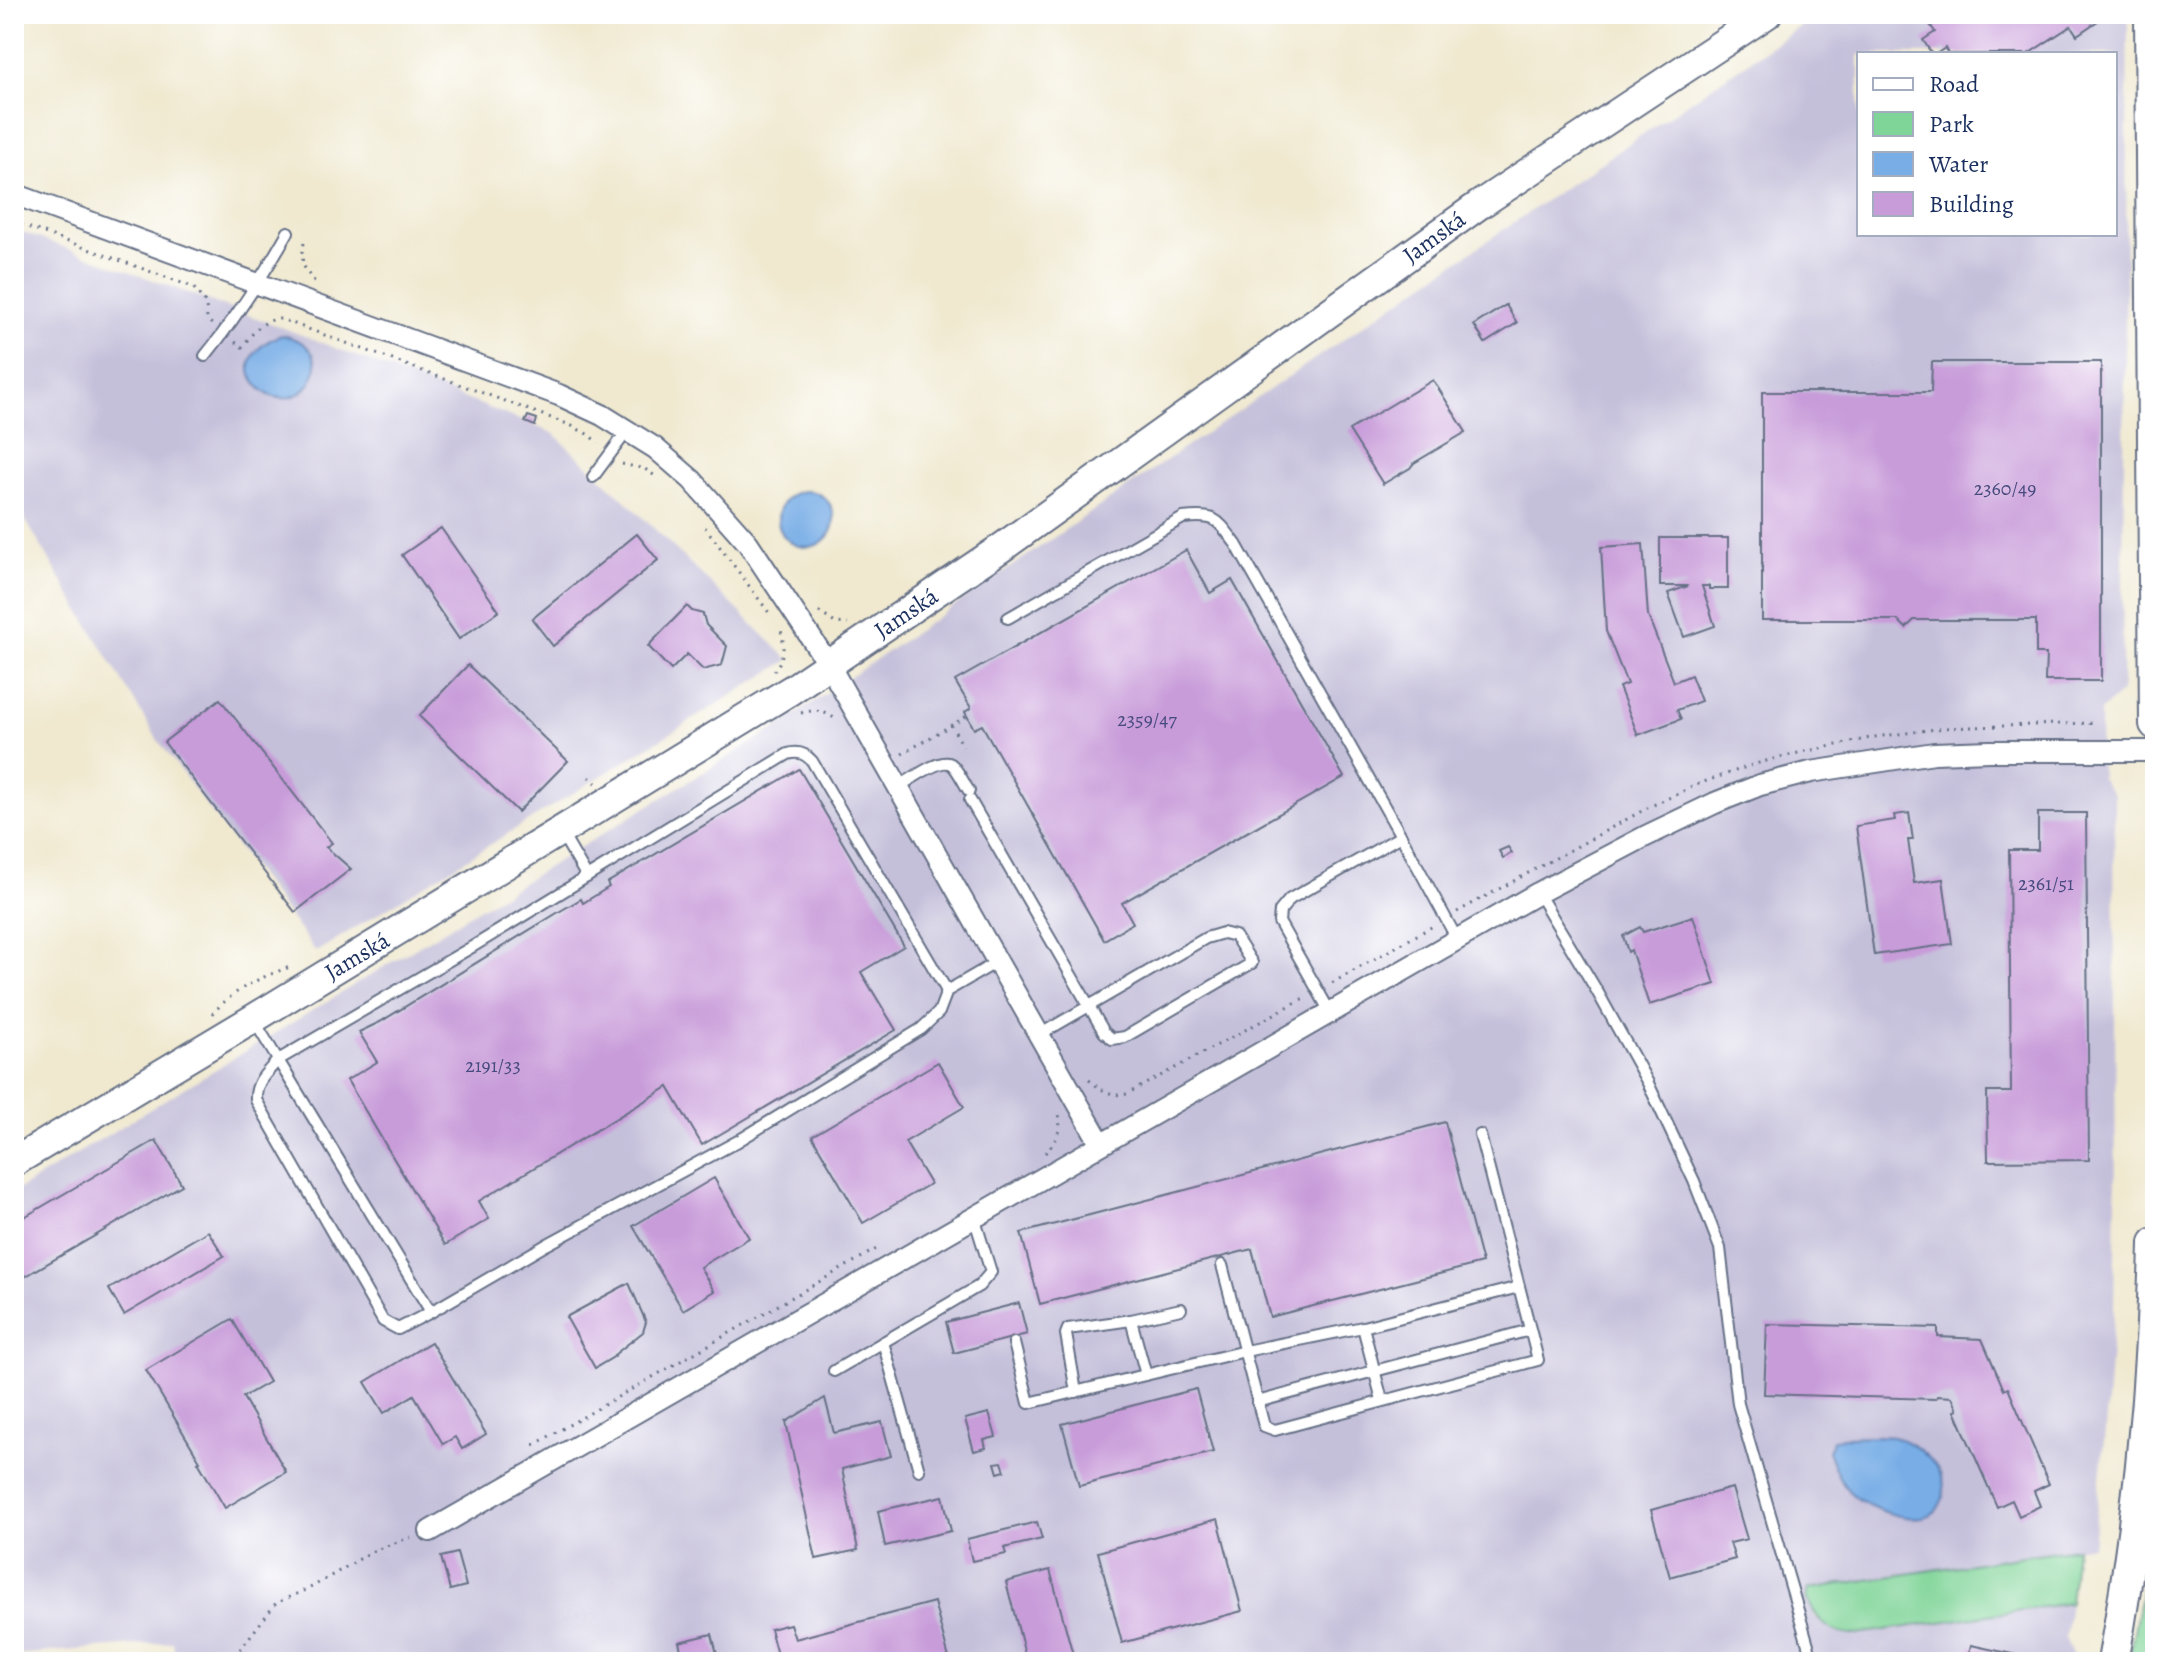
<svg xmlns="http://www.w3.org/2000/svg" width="2169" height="1676" font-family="Alegreya,serif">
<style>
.industrial{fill:#c5c0da;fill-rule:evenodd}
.green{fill:#7fd497;stroke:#4d827a;stroke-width:2}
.water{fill:#78ade6;stroke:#4a6ea2;stroke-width:2}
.building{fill:#c89bd9}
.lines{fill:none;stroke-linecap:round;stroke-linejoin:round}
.lane-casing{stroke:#667086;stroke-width:14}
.street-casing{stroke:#667086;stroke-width:24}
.secondary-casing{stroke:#667086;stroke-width:32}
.primary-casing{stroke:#667086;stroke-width:34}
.path{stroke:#667086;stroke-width:3;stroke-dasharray:2 6;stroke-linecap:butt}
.lane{stroke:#fff;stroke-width:10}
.street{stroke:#fff;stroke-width:20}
.secondary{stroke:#fff;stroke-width:28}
.primary{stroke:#fff;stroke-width:30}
.labels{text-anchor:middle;stroke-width:6;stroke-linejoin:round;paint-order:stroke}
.number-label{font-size:20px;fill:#464a7d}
.street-label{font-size:24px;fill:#1b2f5e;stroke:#fff}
</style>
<rect width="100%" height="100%" fill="#fff"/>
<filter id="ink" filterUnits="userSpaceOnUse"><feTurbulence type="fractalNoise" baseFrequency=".0125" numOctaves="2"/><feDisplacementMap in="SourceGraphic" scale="16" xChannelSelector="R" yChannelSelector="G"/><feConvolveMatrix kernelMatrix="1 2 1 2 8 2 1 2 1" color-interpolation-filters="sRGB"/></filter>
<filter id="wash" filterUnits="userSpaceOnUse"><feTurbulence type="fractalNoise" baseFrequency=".006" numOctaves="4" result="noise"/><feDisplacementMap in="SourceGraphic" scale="32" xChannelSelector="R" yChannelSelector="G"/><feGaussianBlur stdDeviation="1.8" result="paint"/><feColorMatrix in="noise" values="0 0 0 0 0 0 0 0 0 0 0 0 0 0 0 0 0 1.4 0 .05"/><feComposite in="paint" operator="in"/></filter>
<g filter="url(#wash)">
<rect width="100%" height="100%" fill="#f0e9d0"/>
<g class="industrial">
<path d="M1818,14H2128L2122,692L2100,711L2101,778L2114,795L2116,1203L2114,1307L2105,1431L2093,1545L1810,1589L1807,1598L1815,1617L1851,1635L2070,1603L2065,1638L2073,1656L2072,1662H176L173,1642L14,1655V1192L773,730ZM1859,54H2115V234H1859Z"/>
<polygon points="14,229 281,327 553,433 630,505 789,660 316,952 157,739 14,501"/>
</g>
<g class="green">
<polygon points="2155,1454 2155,1662 2128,1662 2140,1599"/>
<path d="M2076,1548L2070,1603L1851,1635C1826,1632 1817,1620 1807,1598L1809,1589Z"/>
</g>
<g class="water">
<path d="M282,335C354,351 294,429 257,385C238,362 261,342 282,335Z"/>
<circle cx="806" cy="519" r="28"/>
<path d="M1843,1437C1859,1437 1877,1435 1893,1437C1918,1442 1950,1471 1943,1498C1941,1503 1937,1511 1933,1513C1911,1526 1868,1508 1852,1494C1839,1482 1834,1466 1828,1451L1833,1440Z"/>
</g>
<g id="blocks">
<g class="building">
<polygon points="1923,14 2095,14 2099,20 2077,35 2071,26 2028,54 1948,54 1945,48 1936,54 1932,54 1923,40 1935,32"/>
<polygon points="1506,305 1517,323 1485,343 1474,325"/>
<polygon points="1932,362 2101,362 2101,681 2045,681 2046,654 2036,654 2036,620 1914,620 1906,628 1898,620 1762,620 1762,392 1931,392"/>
<polygon points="1433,380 1466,432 1414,463 1410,468 1383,484 1349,430"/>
<polygon points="528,416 537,419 535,426 525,422"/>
<polygon points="441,528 499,611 459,639 402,555"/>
<polygon points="637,534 658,560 553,646 532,619"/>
<polygon points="1660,538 1728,538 1728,589 1709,589 1709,586 1702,586 1715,626 1684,637 1668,593 1688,586 1660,586"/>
<polygon points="1643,544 1648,616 1674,682 1691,675 1701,701 1677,710 1681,719 1638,735 1619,687 1627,684 1606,631 1601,547"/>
<polygon points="1186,550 1210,593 1232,580 1344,777 1122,903 1133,923 1104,940 982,725 974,729 965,712 971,708 955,681"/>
<polygon points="687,606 692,611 703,614 706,625 727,646 722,665 703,670 687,654 671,670 648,646"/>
<polygon points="468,665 568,761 518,812 419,716"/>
<polygon points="220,699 332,843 326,847 351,869 295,912 164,742"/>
<polygon points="799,769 904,946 861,972 896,1030 702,1145 668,1087 479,1201 489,1219 445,1245 347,1080 377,1062 359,1032 380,1022 562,910 581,899 583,903 609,887 607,883"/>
<polygon points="1909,813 1913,840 1908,840 1914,883 1943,879 1952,944 1874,955 1856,826 1895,820 1894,815"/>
<polygon points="2038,813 2086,813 2089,1160 1988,1161 1987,1092 2011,1092 2009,850 2038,850"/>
<polygon points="1508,847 1512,853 1503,858 1499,851"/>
<polygon points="1693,916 1715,984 1649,1005 1631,950 1628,952 1623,936 1640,927 1643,932"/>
<polygon points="938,1062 964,1107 905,1142 930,1184 863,1223 812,1136"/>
<polygon points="1445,1122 1482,1263 1270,1317 1252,1249 1040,1304 1021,1233"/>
<polygon points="156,1140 182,1185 14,1283 14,1223"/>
<polygon points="714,1178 749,1238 700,1267 714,1291 683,1310 633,1226"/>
<polygon points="208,1231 224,1256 124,1315 109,1289"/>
<polygon points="629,1283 646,1322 643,1332 614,1355 615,1356 595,1368 566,1317"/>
<polygon points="1019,1303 1027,1334 954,1353 946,1322"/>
<polygon points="232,1319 269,1382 243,1397 286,1472 225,1508 198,1462 200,1461 146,1370"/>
<polygon points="1767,1324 1938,1328 1938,1337 1982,1339 2004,1390 2008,1388 2049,1484 2034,1491 2040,1506 2019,1516 2012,1500 1997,1507 1955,1411 1958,1410 1952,1397 1937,1396 1936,1399 1764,1394"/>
<polygon points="431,1342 486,1434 462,1449 455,1437 443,1444 414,1395 384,1413 365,1382"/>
<polygon points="1196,1389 1213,1452 1079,1486 1062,1424"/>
<polygon points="825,1398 834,1433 882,1422 891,1456 842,1469 858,1550 816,1559 786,1422"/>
<polygon points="989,1413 996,1437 984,1440 986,1448 974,1451 965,1419"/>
<polygon points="1002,1462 1005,1471 998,1473 995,1463"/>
<polygon points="1732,1488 1747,1539 1730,1543 1735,1559 1670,1577 1651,1510"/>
<polygon points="943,1496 951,1531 885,1546 878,1511"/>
<polygon points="1218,1519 1242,1611 1122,1643 1098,1552"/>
<polygon points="1037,1522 1042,1539 1004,1548 1006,1554 972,1561 967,1539"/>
<polygon points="457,1553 466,1586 450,1590 441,1557"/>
<polygon points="1050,1570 1075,1662 1027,1662 1006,1582"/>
<polygon points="934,1602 950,1662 779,1662 770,1629 790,1624 795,1639"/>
<polygon points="712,1634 719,1662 684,1662 679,1642"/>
<polygon points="1971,1645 2044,1661 2044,1662 1967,1662"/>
</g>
</g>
</g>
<g filter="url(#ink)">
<use href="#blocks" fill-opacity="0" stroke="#667086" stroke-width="2"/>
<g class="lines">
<g class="lane-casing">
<g id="lane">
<path d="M205,356C237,317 263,276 288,232"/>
<polyline points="593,477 628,430"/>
<path d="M1008,618L1183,518C1216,514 1217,519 1236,544L1401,836"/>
<path d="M898,787C909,781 940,757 951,764C958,769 964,784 969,791"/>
<polyline points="970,800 1089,1006 1039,1035"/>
<polyline points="562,834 587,877"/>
<polyline points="1538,893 1597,991 1648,1083 1694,1181 1720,1248 1738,1404 1813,1662"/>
<polygon points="1223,933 1235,936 1252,963 1125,1037 1112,1039 1104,1032 1089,1006 1206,938"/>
<polyline points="1330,1012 1279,922 1280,911 1290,899 1401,836 1457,939"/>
<path d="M255,1022L278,1060C267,1073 255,1081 256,1100L383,1321L398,1329L431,1312L546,1245L738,1141L921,1029L939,1012L947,991L997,962"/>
<polyline points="1222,1265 1264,1426 1275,1430 1538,1360 1480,1135"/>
<path d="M431,1312L278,1060L472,947L788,754C798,751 805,753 812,761L947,991"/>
<polyline points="1131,1320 1146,1375"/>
<polyline points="1363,1327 1382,1400"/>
<polyline points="883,1342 919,1470"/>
<polyline points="1014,1343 1029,1403 1245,1351 1363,1327 1519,1287"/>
<polyline points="834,1371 979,1286 991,1272 974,1217"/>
<polyline points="1076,1392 1066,1334 1068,1329 1131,1320 1181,1309"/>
<polyline points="1257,1402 1530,1330"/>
</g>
</g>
<g class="street-casing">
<g id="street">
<polyline points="14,194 559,395 602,415 655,448 692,480 748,543 829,665 1101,1144"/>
<polyline points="430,1531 1538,893 1646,836 1715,803 1760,785 1811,772 1934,753 1990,751 2155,751"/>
</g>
</g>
<g class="secondary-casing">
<polyline id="secondary" points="14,1162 253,1019 791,690 1004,546 1479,205 1767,14"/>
</g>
<g class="primary-casing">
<g id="primary">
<polyline points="2150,14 2155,724"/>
<path d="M2113,1662C2138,1523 2152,1384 2155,1243"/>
</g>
</g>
<g class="path">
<polyline points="14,222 193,287 206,304 207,320 213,325"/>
<path d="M304,243C300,263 303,269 317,284V285"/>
<path d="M235,342L242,347C253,333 262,319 281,319L570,425L589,435L598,443"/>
<polyline points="622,464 645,469 655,476"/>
<polyline points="705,527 770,614"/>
<polyline points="819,612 835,623 848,624"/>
<path d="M774,671C784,658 785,646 781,630"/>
<path d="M801,713C815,709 826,711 838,721"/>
<polyline points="951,725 963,746"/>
<polyline points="902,754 967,716"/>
<polyline points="589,777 596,783"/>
<polyline points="1457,912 1651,806 1701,783 1752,765 1784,756 1875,737 1944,728 2090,723 2090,731"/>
<polyline points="1332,983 1433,926"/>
<path d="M212,1014C235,989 258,978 290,967"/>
<path d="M1089,1080C1101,1090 1111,1097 1127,1094L1304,998"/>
<path d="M1045,1153C1057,1140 1063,1128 1058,1110"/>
<polyline points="534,1445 878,1248"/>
<polyline points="230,1662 276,1603 312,1587 373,1551 411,1537"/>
</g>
<use href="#lane" class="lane"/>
<use href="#street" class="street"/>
<use href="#secondary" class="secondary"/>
<use href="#primary" class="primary"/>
</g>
</g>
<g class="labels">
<g class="number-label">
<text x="2005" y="495">2360/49</text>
<text x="1147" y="726">2359/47</text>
<text x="2046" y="890">2361/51</text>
<text x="493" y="1072">2191/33</text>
</g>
<g class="street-label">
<text transform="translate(1434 237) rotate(-36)" y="8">Jamská</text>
<text transform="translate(906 613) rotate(-34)" y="8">Jamská</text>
<text transform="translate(357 956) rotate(-31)" y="8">Jamská</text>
</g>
</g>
<rect width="2169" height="1676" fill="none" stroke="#fff" stroke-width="48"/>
<rect x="1857" y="52" width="260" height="184" fill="#ffffff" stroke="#a4acbf" stroke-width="2"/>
<rect x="1873" y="78" width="40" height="12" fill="#ffffff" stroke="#a4acbf" stroke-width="2"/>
<text x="1929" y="92" font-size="24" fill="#1b2f5e">Road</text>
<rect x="1873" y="112" width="40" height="24" fill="#7fd497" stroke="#a4acbf" stroke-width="2"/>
<text x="1929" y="132" font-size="24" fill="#1b2f5e">Park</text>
<rect x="1873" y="152" width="40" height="24" fill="#78ade6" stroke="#a4acbf" stroke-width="2"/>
<text x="1929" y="172" font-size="24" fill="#1b2f5e">Water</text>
<rect x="1873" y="192" width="40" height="24" fill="#c89bd9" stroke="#a4acbf" stroke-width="2"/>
<text x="1929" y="212" font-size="24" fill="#1b2f5e">Building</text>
</svg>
